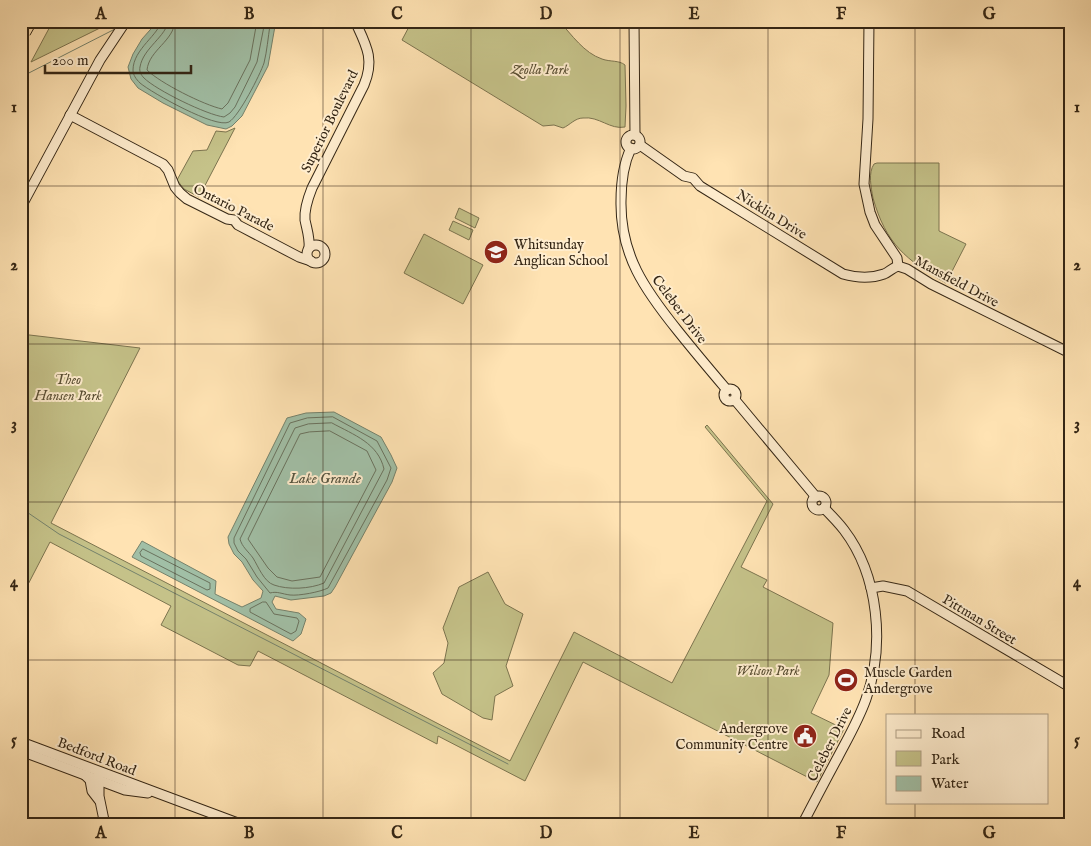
<svg xmlns="http://www.w3.org/2000/svg" width="1091" height="846" font-family="'IM FELL English',serif">
<style>
.green{fill:#c5c289;stroke:#7c744f}
.water{fill:#a1bfa6;stroke:#75826c}
.lines{fill:none;stroke-linecap:round;stroke-linejoin:round}
.shore{stroke:#6a725e;stroke-width:1}
.stream{stroke:#75826c;stroke-width:1}
.secondary-casing{stroke:#342615;stroke-width:11}
.secondary{stroke:#ffedce;stroke-width:9}
.rail{stroke:#342615;stroke-width:1;stroke-dasharray:9 9;stroke-linecap:butt}
.grid{fill:none;stroke:#342615;stroke-width:1;stroke-opacity:0.55}
.labels{text-anchor:middle;stroke-width:4;stroke-linejoin:round;paint-order:stroke}
.park-label{font-size:14px;font-style:italic;fill:#584d32;stroke:#ffedce}
.street-label{font-size:14px;fill:#342615;stroke:#ffedce}
.poi-label{font-size:14px;fill:#342615;stroke:#ffedce;text-anchor:start}
.water-label{font-size:15px;font-style:italic;fill:#555440;stroke:#ffedce}
.neatline{fill:none;stroke:#342615;stroke-width:2}
.grid-label{font-size:16px;text-anchor:middle;font-weight:bold;fill:#342615}
</style>
<rect width="100%" height="100%" fill="#ffe3b3"/>
<filter id="stains"><feTurbulence type="fractalNoise" baseFrequency=".004" numOctaves="4"/><feColorMatrix values="0 0 0 0 .2 0 0 0 0 .09 0 0 0 0 .02 0 0 0 .5 -.17"/></filter>
<radialGradient id="worn" r=".72"><stop offset=".6" stop-color="#630" stop-opacity="0"/><stop offset="1" stop-color="#630" stop-opacity=".3"/></radialGradient>
<g class="green">
<polygon points="53,21 105,21 102,27 31,62"/>
<path d="M412,21H559C572,35 584,53 602,59C610,62 619,60 625,65L626,106L625,127C610,130 599,116 583,118C575,118 570,125 563,128L554,125L543,126L402,40Z"/>
<polygon points="235,128 199,197 184,189 177,180 193,151 207,150 216,131 226,132"/>
<path d="M877,163H939V231L966,244L946,283C906,260 886,244 873,198C871,187 868,173 874,164Z"/>
<polygon points="459,208 479,218 475,228 455,218"/>
<polygon points="453,221 473,230 469,240 449,230"/>
<polygon points="424,234 483,265 463,304 404,273"/>
<polygon points="21,334 140,348 51,523 510,761 574,632 672,683 767,501 705,427 707,425 773,504 741,567 767,580 763,587 833,623 829,675 811,713 844,729 817,782 583,662 525,781 438,736 437,744 258,651 250,666 238,665 161,625 171,606 50,542 21,598"/>
<polygon points="488,572 505,604 523,614 506,666 513,686 495,696 492,720 483,718 442,694 433,673 444,663 448,643 443,628 459,587"/>
</g>
<g class="water">
<polygon points="158,21 286,21 286,27 278,25 275,26 268,66 242,116 232,126 226,129 207,125 163,103 138,88 131,79 128,67 133,54 142,39"/>
<polygon points="334,412 381,437 391,455 397,468 392,482 335,587 331,593 324,596 291,600 275,596 272,602 276,609 299,613 306,619 301,634 293,641 132,557 142,541 216,581 215,594 242,607 261,598 263,591 253,580 242,562 234,554 229,544 228,537 287,418 306,413"/>
</g>
<g class="lines">
<g class="shore">
<path d="M161,21C160,34 133,49 133,70C133,75 136,79 140,83C152,93 216,129 229,122C239,116 260,75 264,63C267,51 268,38 270,25L274,21"/>
<path d="M168,21C167,36 143,48 140,67C139,71 141,75 144,78C156,90 207,115 224,117L230,113L235,107L257,62L265,21"/>
<path d="M175,21C174,41 149,50 147,70C160,83 204,105 222,109L228,103L250,60L257,21"/>
<path d="M333,417L377,441L391,468L387,480L328,588C320,592 299,596 290,595C282,594 277,591 270,593L257,577L246,559L238,551L234,543V538L290,423L307,418Z"/>
<path d="M332,423C354,435 378,443 384,469L324,583C310,589 288,590 274,585C264,582 258,566 253,558C248,551 242,547 240,539L295,428L308,424Z"/>
<polygon points="330,431 367,451 376,470 320,577 292,581 277,577 268,568 248,539 300,434 309,432"/>
<polygon points="143,549 210,583 210,589 207,590 141,556 140,553"/>
<polygon points="263,602 266,602 274,614 297,618 299,621 296,631 291,634 250,612 250,609"/>
</g>
<g class="stream">
<polyline points="21,34 28,21"/>
<polyline points="21,77 115,29"/>
<polyline points="21,508 59,534 508,764"/>
</g>
<g class="secondary-casing">
<g id="secondary">
<polyline points="634,21 635,135"/>
<polyline points="869,21 868,119 864,184 870,212 875,225 897,258 898,266 907,269 931,284 1070,353"/>
<polyline points="70,115 163,164 168,170 175,187 180,193 187,199 227,219 234,220 238,225 299,257 311,261"/>
<circle cx="633" cy="142" r="7"/>
<path d="M640,145L684,176L693,178L700,186L843,274C857,278 870,279 884,274C889,272 892,268 898,266"/>
<path d="M631,148C623,165 621,183 621,201C620,255 645,290 678,331C694,351 710,370 727,390"/>
<polyline points="21,207 100,60 126,21"/>
<circle cx="316" cy="254" r="9"/>
<path d="M309,248C310,238 307,230 305,220C304,209 308,198 312,188L364,85C375,59 366,45 355,21"/>
<circle cx="730" cy="395" r="6"/>
<polyline points="735,400 816,497"/>
<circle cx="819" cy="503" r="7"/>
<polyline points="871,588 883,586 907,591 1070,687"/>
<polyline points="21,742 243,825"/>
<polyline points="21,751 125,790 148,793"/>
<polyline points="85,775 90,780 92,791 99,800"/>
<polyline points="99,776 99,796 105,825"/>
<path d="M802,825C814,802 826,779 838,757C848,738 859,719 866,699C885,646 879,576 844,530C838,522 831,515 824,508"/>
</g>
</g>
<use href="#secondary" class="secondary"/>
<polyline class="rail" points="21,51 38,21"/>
</g>
<path class="grid" d="M175,21V825M323,21V825M471,21V825M620,21V825M768,21V825M915,21V715M21,186H1070M21,344H1070M21,502H1070M21,660H1070M915,802V825"/>
<defs>
<g id="school-disc" transform="scale(1.25)"><circle r="9.5" fill="#8f2418" stroke="#ffedce"/><path d="M0-5L7-2L0 1L-7-2ZM-4 1L0 2.5L4 1V4Q0 6-4 4Z" fill="#fff"/></g>
<g id="stadium-disc" transform="scale(1.25)"><circle r="9.5" fill="#8f2418" stroke="#ffedce"/><path d="M0-5a6.5 5 0 1 0 0 10a6.5 5 0 1 0 0-10ZM-3.5-1.8h7v3.6h-7Z" fill="#fff"/></g>
<g id="civic-disc" transform="scale(1.25)"><circle r="9.5" fill="#8f2418" stroke="#ffedce"/><path d="M-.6-6.5H3V-4.5H.6V-3L4-1V1h2V6H-6V1h2V-1L-.6-3ZM-1.2 2.5V6h2.4V2.5Z" fill="#fff"/></g>
</defs>
<g fill-rule="evenodd">
<use href="#school-disc" x="496" y="252"/>
<use href="#stadium-disc" x="846" y="680"/>
<use href="#civic-disc" x="805" y="736"/>
</g>
<g class="labels">
<g class="park-label">
<text x="540" y="74">Zeolla Park</text>
<text x="68" y="384">Theo<tspan x="68" dy="16">Hansen Park</tspan></text>
<text x="768" y="675">Wilson Park</text>
</g>
<g class="street-label">
<text transform="translate(329 121) rotate(-64)" y="5">Superior Boulevard</text>
<text transform="translate(234 207) rotate(27)" y="5">Ontario Parade</text>
<text transform="translate(772 214) rotate(32)" y="5">Nicklin Drive</text>
<text transform="translate(957 281) rotate(28)" y="5">Mansfield Drive</text>
<text transform="translate(680 309) rotate(53)" y="5">Celeber Drive</text>
<text transform="translate(980 619) rotate(31)" y="5">Pittman Street</text>
<text transform="translate(829 744) rotate(-63)" y="5">Celeber Drive</text>
<text transform="translate(97 756) rotate(21)" y="5">Bedford Road</text>
</g>
<g class="poi-label">
<text x="514" y="249">Whitsunday<tspan x="514" dy="16">Anglican School</tspan></text>
<text x="864" y="677">Muscle Garden<tspan x="864" dy="16">Andergrove</tspan></text>
<text x="788" y="733" text-anchor="end">Andergrove<tspan x="788" dy="16">Community Centre</tspan></text>
</g>
<g class="water-label">
<text x="325" y="483">Lake Grande</text>
</g>
</g>
<rect width="1091" height="846" fill="none" stroke="#ffe3b3" stroke-width="55"/>
<rect x="886" y="714" width="162" height="90" fill="#ffedce" stroke="#ae9d84"/>
<rect x="896" y="730" width="25" height="8" fill="#ffedce" stroke="#ae9d84"/>
<text x="931" y="738" font-size="15" fill="#342615">Road</text>
<rect x="896" y="751" width="25" height="15" fill="#c5c289" stroke="#ae9d84"/>
<text x="931" y="764" font-size="15" fill="#342615">Park</text>
<rect x="896" y="776" width="25" height="15" fill="#a1bfa6" stroke="#ae9d84"/>
<text x="931" y="788" font-size="15" fill="#342615">Water</text>
<path d="M45 65v8h146v-8" fill="none" stroke="#342615" stroke-width="2.5"/>
<text x="52" y="65" font-size="15" fill="#342615" stroke="#ffedce" stroke-width="4" paint-order="stroke">200 m</text>
<rect x="28" y="28" width="1036" height="790" class="neatline"/>
<g class="grid-label">
<text x="101" y="19">A</text>
<text x="249" y="19">B</text>
<text x="397" y="19">C</text>
<text x="546" y="19">D</text>
<text x="694" y="19">E</text>
<text x="841" y="19">F</text>
<text x="989" y="19">G</text>
<text x="14" y="112">1</text>
<text x="1077" y="112">1</text>
<text x="14" y="270">2</text>
<text x="1077" y="270">2</text>
<text x="14" y="429">3</text>
<text x="1077" y="429">3</text>
<text x="14" y="587">4</text>
<text x="1077" y="587">4</text>
<text x="14" y="745">5</text>
<text x="1077" y="745">5</text>
<text x="101" y="838">A</text>
<text x="249" y="838">B</text>
<text x="397" y="838">C</text>
<text x="546" y="838">D</text>
<text x="694" y="838">E</text>
<text x="841" y="838">F</text>
<text x="989" y="838">G</text>
</g>
<rect width="100%" height="100%" filter="url(#stains)"/>
<rect width="100%" height="100%" fill="url(#worn)"/>
</svg>
